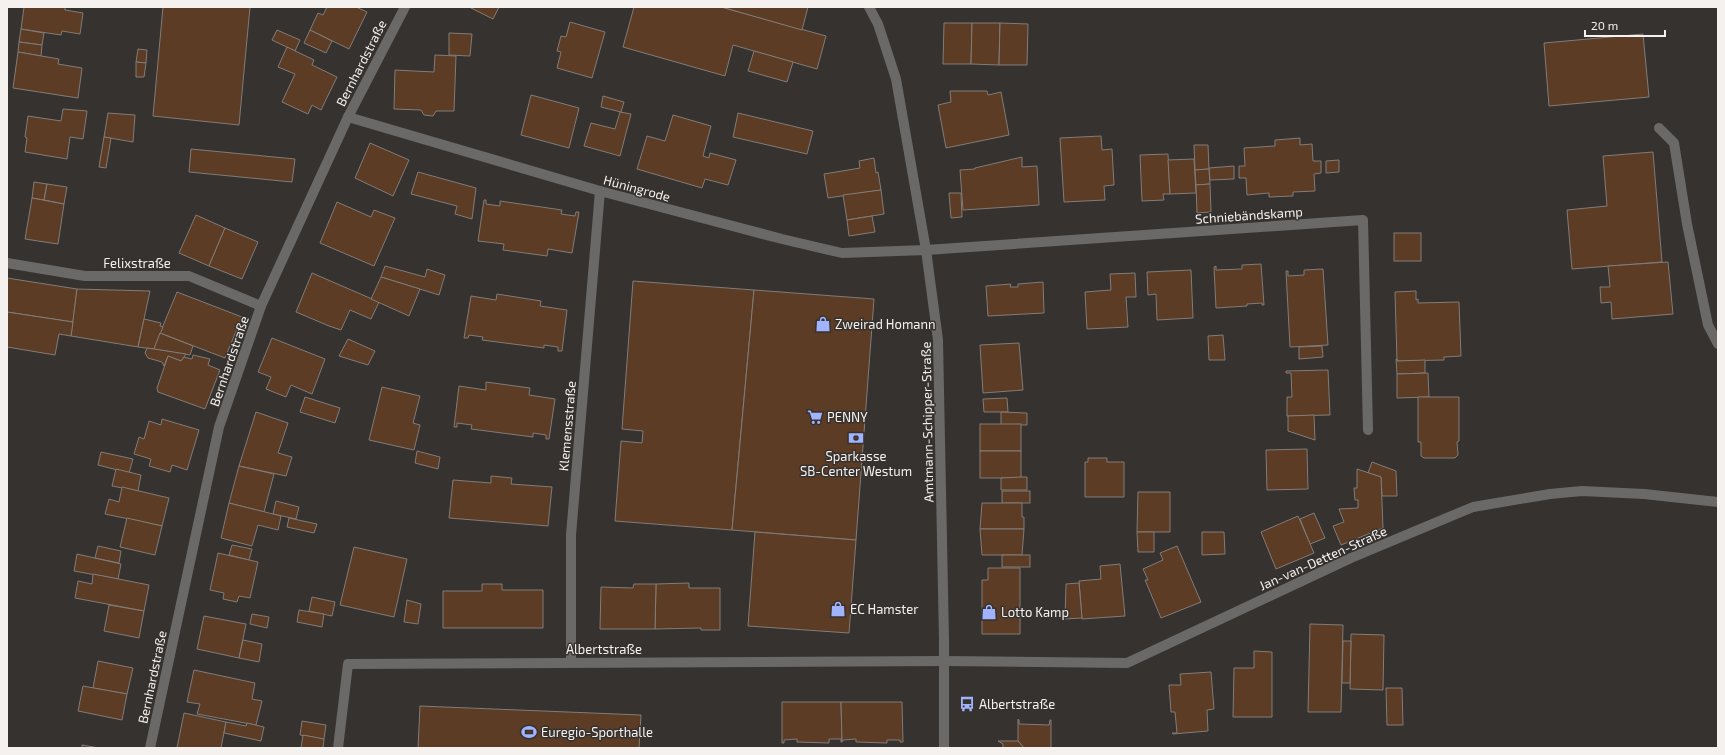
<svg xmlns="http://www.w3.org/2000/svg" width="1725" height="755" font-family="'Exo 2',sans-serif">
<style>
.building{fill:#5c3c24;stroke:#817c79}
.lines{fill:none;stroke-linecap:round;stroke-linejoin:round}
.minor{stroke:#6b6968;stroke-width:10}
.labels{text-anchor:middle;stroke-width:3;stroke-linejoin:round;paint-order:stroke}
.street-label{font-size:13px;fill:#f4f1ef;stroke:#36322f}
.poi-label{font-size:13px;fill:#f4f1ef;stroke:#36322f;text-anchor:start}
</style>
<rect width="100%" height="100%" fill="#36322f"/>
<g class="building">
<polygon points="24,7 65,7 65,10 83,13 80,34 62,31 61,35 21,29"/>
<polygon points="163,7 250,7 239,125 153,116"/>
<polygon points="327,7 356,7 367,12 349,49 310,30 318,13 323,15"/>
<polygon points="469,7 499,7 493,19"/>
<polygon points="634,7 721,7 826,36 817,69 733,45 725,76 623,47"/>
<polygon points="726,7 808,7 802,30 725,8"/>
<polygon points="570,22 605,32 592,78 557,68 561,52 557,51 561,36 566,37"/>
<polygon points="944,23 972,23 971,64 943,64"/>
<polygon points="972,23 1000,23 999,65 971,64"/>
<polygon points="1000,23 1028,24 1027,65 999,65"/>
<polygon points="21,29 44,33 42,45 19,42"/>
<polygon points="277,30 300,40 295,51 272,40"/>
<polygon points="310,30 332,41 326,53 304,43"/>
<polygon points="449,33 472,34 470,56 449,55"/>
<polygon points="1643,34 1649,97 1549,106 1544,43"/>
<polygon points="19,42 42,45 41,56 18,52"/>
<polygon points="287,47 314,60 312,65 337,77 321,110 312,105 308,114 282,102 295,74 278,67"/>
<polygon points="138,49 147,50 146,63 136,62"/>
<polygon points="754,51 793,62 787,82 748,71"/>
<polygon points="18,52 59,59 58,64 82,68 78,98 13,88"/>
<polygon points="435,55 456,56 454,111 436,111 433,116 424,115 421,110 394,109 395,70 434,72"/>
<polygon points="136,62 146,63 144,77 136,77"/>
<polygon points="950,91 987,91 988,95 1001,92 1009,135 946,148 938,105 951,102"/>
<polygon points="531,95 579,108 569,148 521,135"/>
<polygon points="603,96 624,102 621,112 601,107"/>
<polygon points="63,109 87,111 83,139 70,137 67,159 25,152 27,138 25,137 28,116 61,121"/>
<polygon points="620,112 631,114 620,156 584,146 591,123 615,129"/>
<polygon points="108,113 135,115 133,142 104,137"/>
<polygon points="738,113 813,131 807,154 733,137"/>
<polygon points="673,115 711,126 703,156 709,158 710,153 736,160 728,185 705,179 702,188 637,169 647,136 665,141"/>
<polygon points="1101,136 1102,150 1112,149 1114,185 1104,186 1105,200 1064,202 1060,138"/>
<polygon points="104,137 111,138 106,168 99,167"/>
<polygon points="1300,138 1300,145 1312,144 1313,161 1321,161 1321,173 1314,174 1315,191 1293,192 1293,196 1269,197 1269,193 1247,195 1246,178 1239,178 1239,166 1245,166 1244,148 1275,146 1275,140"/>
<polygon points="370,143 409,160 393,196 355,178"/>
<polygon points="1194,145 1208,145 1209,169 1195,170"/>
<polygon points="191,149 295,159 292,182 189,172"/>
<polygon points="1653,152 1662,262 1572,269 1567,210 1607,206 1603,156"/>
<polygon points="1168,154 1170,194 1163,194 1164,200 1142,201 1140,155"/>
<polygon points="1022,157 1022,167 1037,166 1039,205 963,210 960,170 975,169 975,168"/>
<polygon points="874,158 876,173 878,172 881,190 828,198 824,174 860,168 859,161"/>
<polygon points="1194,159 1196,193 1170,194 1168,160"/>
<polygon points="1339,160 1339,172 1326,173 1326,161"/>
<polygon points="1234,166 1234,179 1210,180 1209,168"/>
<polygon points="1209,169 1210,184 1196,185 1195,170"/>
<polygon points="418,172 476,188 472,219 455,214 457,206 411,194"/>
<polygon points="34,182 47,184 44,200 32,198"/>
<polygon points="47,184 67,187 64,204 44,200"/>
<polygon points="1210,184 1211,212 1197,213 1196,185"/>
<polygon points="881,190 884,214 847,220 843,195"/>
<polygon points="949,193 961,193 962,217 951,218"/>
<polygon points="32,198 64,204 58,244 25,239"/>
<polygon points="484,200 486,200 486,204 500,206 500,201 562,210 561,214 575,216 576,212 579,212 572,253 548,249 547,256 503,250 504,244 478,241"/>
<polygon points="337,202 371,217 374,210 395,218 374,266 320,243"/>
<polygon points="196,215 225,228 209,266 179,253"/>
<polygon points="872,216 875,232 849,236 847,220"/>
<polygon points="225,228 258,242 242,279 209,266"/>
<rect x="1394" y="233" width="27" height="28"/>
<polygon points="1668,262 1673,314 1612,319 1611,302 1601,303 1600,287 1610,287 1608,266"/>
<polygon points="1261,264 1264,305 1262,305 1262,303 1247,304 1247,306 1216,308 1214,267 1216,266 1216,270 1242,269 1242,265"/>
<polygon points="385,266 425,277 427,269 445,275 439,295 381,277"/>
<polygon points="1323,269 1328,345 1290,347 1286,271 1288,271 1288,276 1304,275 1304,270"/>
<polygon points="1191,270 1193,318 1157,320 1156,294 1148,295 1147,272"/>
<polygon points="312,273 379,302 371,319 350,310 341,330 329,326 296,312"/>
<polygon points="1135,273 1136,297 1126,297 1128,327 1087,329 1085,292 1111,290 1110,274"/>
<polygon points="381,277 420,289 409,316 371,299"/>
<polygon points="7,278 77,289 73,322 7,312"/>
<polygon points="633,281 754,290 732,530 615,521 621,441 642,443 643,431 622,429"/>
<polygon points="1043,282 1044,313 988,316 986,286 1011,284 1010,287 1018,287 1018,284"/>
<polygon points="77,289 150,291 138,347 71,336"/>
<polygon points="754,290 874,299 856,540 732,530"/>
<polygon points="1416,291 1416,300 1418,299 1418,303 1459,302 1461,356 1444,357 1444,360 1397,361 1395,292"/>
<polygon points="177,292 242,317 225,358 160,333"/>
<polygon points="497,294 541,301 540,306 567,310 562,351 558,351 558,347 544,345 544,348 482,340 483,337 469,335 468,338 464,338 471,296 496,300"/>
<polygon points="7,312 73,322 71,336 59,334 55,355 7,347"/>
<polygon points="144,319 161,323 160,326 163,327 154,349 138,347"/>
<polygon points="160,333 193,346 190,355 154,349"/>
<polygon points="1223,335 1225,360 1209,360 1208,336"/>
<polygon points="272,338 325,359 312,394 291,385 286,397 266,389 271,377 258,372"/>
<polygon points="348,339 375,351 368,365 339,356"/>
<polygon points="1019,343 1023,390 983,393 980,345"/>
<polygon points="1322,346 1323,357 1299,359 1299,347"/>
<polygon points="147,348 154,349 186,354 181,361 168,356 164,366 162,362 148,358 145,353"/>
<polygon points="193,355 210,359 208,365 220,370 205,409 158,392 157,388 168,356 181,361 184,357 192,359"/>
<polygon points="1396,359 1397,359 1397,361 1425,360 1425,373 1397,374"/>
<polygon points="1328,370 1330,415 1287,416 1287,397 1292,397 1291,373 1286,373 1286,371"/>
<polygon points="1428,373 1429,397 1397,398 1397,374"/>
<polygon points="486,382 530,388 529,395 555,399 549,439 546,439 546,435 533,433 533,437 471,429 472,425 457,423 457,427 454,427 459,386 486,390"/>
<polygon points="382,387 420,396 413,423 420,425 414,450 369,440"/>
<polygon points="305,397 340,408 335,423 300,412"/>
<polygon points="1418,397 1459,397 1459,441 1457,442 1458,455 1455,458 1424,458 1421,456 1421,442 1418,442"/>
<polygon points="1007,398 1008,412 984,412 983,399"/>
<polygon points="256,412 288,423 278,453 292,457 286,476 239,466"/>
<polygon points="1001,412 1027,413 1027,425 1001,425"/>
<polygon points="1314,415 1315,440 1288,431 1288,416"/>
<polygon points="162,419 199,430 187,470 172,465 170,472 149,466 151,459 134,454 139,437 144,439 149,421 161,425"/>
<rect x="980" y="424" width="41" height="27"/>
<polygon points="1307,449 1308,489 1267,490 1266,450"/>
<polygon points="417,451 440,457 438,469 415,463"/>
<rect x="980" y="451" width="41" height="27"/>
<polygon points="101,452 133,459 129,473 98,465"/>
<polygon points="1088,458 1107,458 1107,462 1124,462 1124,497 1085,497 1085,462 1088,462"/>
<polygon points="1372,462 1396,471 1397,496 1382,496 1381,477 1368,473"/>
<polygon points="239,466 274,474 264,512 229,503"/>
<polygon points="116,469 141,475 138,491 112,486"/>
<polygon points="1357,469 1381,477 1383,528 1341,545 1333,526 1344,522 1339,509 1358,508 1358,500 1355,500 1354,488 1357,488"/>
<polygon points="491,476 512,478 511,484 552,487 548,526 449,518 453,480 491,483"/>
<polygon points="1021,477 1027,477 1027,490 1001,490 1001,478"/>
<polygon points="122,487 169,498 162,526 105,514 109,499 119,502"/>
<rect x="1002" y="491" width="28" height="12"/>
<polygon points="1138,492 1170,492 1170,532 1137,532"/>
<polygon points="276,501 299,507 296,519 273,514"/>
<polygon points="229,503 281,516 278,530 258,525 252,546 221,538"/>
<polygon points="982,503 1022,503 1022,517 1024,517 1024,529 980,529"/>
<polygon points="1314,513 1325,538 1310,544 1300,519"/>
<polygon points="1298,516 1314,553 1276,569 1261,532"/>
<polygon points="127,518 162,526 155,555 120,547"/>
<polygon points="289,518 317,524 314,533 287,527"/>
<polygon points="980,529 1024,529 1022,555 982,555"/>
<polygon points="755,532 856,540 849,633 748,626"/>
<polygon points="1137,532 1154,532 1154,552 1138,552"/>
<polygon points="1202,532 1224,532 1225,554 1202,555"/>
<polygon points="232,545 252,549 249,560 229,555"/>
<polygon points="98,546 121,551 119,563 95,558"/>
<polygon points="1177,546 1201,602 1161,618 1145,580 1148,580 1143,569 1163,560 1160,553"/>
<polygon points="354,547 407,559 394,617 340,605"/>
<polygon points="218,553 258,562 250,598 239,596 237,602 223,599 224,593 210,590"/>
<polygon points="77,554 121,564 118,579 74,571"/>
<rect x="1002" y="555" width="28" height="12"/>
<polygon points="1120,564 1125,616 1082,619 1079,581 1101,579 1100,566"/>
<polygon points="988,568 1020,568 1020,634 982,634 982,580 988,580"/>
<polygon points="93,574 149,585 144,611 75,598 78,581 92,584"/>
<polygon points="689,583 689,588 720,588 720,630 701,630 701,628 655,629 656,584"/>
<polygon points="1079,583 1082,618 1065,619 1066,584"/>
<polygon points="482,584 502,584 502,590 543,590 543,628 443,628 443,591 482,591"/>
<polygon points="634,584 656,584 655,629 600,629 601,587 633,588"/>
<polygon points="312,597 335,602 332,616 309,611"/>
<polygon points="407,600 421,604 418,624 404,622"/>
<polygon points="109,605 144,611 139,638 104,631"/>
<polygon points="299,610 324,614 322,627 297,622"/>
<polygon points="252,614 269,617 267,628 250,624"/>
<polygon points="204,616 246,624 239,658 197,649"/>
<polygon points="1310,624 1343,625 1341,712 1308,712"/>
<polygon points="1351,634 1384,635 1383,690 1350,689"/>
<polygon points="243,640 262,644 259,662 239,658"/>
<polygon points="1343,641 1351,641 1350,683 1342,683"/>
<polygon points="1254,651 1272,652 1272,717 1233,717 1234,668 1254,668"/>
<polygon points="98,661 133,668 127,694 93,688"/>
<polygon points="194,670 255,683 252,699 262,701 256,725 197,714 200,704 187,702"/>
<polygon points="1211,672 1214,709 1207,710 1208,731 1173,734 1172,733 1177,733 1175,712 1171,712 1169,685 1181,685 1180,674"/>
<polygon points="83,686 127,694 122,720 78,711"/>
<polygon points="1386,688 1402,688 1403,725 1387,725"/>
<polygon points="782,702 841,702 842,742 841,742 841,739 829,739 829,743 797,742 797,739 784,740 784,743 782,743"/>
<polygon points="841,702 902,702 903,742 900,742 900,740 887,740 887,743 856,742 856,739 843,740 842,742"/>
<polygon points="420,706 641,715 639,748 418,748"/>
<polygon points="184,713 226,722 221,748 177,748"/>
<polygon points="1018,719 1019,720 1019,724 1049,725 1050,720 1051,720 1051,748 1024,748 1018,741"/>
<polygon points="302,721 326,725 324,739 300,735"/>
<polygon points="226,722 246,726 247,723 264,727 261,741 224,733"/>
<polygon points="303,735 324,739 323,748 301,748"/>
<polygon points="998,741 1018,741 1024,748 1003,748 1003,744"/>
<polygon points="82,745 99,748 82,748"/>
</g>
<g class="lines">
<g class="minor">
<polyline points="869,7 878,24 896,79 926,250 938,340 944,640 944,748"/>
<polyline points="348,117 600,191 782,239 842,253 926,250 1363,220 1368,430"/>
<polyline points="1659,128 1674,143 1687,224 1708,325 1718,344"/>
<polyline points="7,263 85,276 189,276 261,306"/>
<polyline points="571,662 571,535 600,191"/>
<polyline points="150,748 219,427 261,306 348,117 405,7"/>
<polyline points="338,748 348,664 944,661 1127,663 1351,558 1473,507 1550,494 1582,491 1644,494 1718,502"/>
</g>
</g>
<defs>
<g id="shop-bare" transform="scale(1.2)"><path d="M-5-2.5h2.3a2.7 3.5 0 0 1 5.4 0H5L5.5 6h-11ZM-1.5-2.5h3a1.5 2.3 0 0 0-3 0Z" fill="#a1b3fd" stroke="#36322f" stroke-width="2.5" paint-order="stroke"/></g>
<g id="supermarket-bare" transform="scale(1.2)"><path d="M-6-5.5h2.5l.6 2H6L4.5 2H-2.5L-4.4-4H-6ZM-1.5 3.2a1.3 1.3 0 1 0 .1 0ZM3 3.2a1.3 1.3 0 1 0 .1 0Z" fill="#a1b3fd" stroke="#36322f" stroke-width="2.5" paint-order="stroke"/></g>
<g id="bank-bare" transform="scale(1.2)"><path d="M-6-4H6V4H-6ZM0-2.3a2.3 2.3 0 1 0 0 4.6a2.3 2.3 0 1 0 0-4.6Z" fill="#a1b3fd" stroke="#36322f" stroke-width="2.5" paint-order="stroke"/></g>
<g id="bus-bare" transform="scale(1.2)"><path d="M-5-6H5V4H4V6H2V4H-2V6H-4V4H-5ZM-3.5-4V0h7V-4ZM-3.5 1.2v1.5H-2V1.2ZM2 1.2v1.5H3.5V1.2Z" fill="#a1b3fd" stroke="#36322f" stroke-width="2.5" paint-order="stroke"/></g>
<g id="stadium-bare" transform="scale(1.2)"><path d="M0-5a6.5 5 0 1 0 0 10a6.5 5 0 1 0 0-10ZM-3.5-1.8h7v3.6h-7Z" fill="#a1b3fd" stroke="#36322f" stroke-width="2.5" paint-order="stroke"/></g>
</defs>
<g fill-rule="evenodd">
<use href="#shop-bare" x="823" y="324"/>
<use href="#supermarket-bare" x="815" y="417"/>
<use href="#bank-bare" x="856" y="438"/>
<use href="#shop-bare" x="838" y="609"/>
<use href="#shop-bare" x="989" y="612"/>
<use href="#bus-bare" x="967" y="704"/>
<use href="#stadium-bare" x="529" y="732"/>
</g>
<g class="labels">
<g class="street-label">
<text transform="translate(361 63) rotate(-63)" y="5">Bernhardstraße</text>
<text transform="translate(637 188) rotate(15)" y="5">Hüningrode</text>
<text transform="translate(1249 215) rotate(-4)" y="5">Schniebändskamp</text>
<text x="137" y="268">Felixstraße</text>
<text transform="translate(229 361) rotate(-71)" y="5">Bernhardstraße</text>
<text transform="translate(927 422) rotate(-91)" y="5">Amtmann-Schipper-Straße</text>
<text transform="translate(567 426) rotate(-85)" y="5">Klemensstraße</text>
<text transform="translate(1323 558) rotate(-24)" y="5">Jan-van-Detten-Straße</text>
<text x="604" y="654">Albertstraße</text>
<text transform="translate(152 677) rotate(-78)" y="5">Bernhardstraße</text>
</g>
<g class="poi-label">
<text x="835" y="329">Zweirad Homann</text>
<text x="827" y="422">PENNY</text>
<text x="856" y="461" text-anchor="middle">Sparkasse<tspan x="856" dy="15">SB-Center Westum</tspan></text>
<text x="850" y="614">EC Hamster</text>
<text x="1001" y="617">Lotto Kamp</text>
<text x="979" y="709">Albertstraße</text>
<text x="541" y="737">Euregio-Sporthalle</text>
</g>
</g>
<rect width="1725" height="755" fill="none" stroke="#f4f1ef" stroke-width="16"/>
<path d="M1585 30v6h80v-6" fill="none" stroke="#f4f1ef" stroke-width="2"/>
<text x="1591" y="30" font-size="12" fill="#f4f1ef" stroke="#36322f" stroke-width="3" paint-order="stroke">20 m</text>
</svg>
